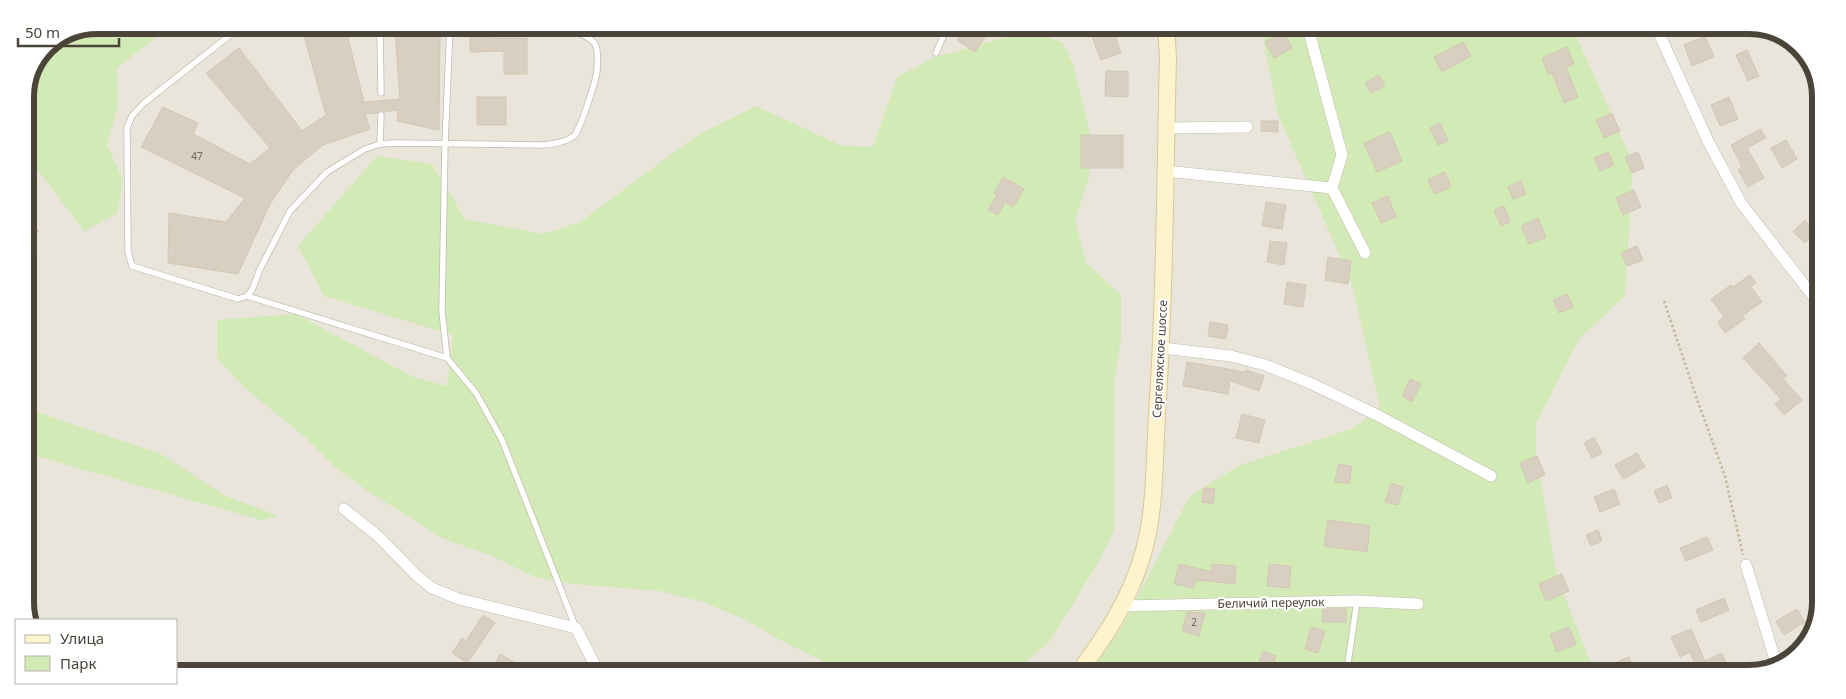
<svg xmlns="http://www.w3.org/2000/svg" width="1846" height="699" font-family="'Noto Sans',sans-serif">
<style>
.residential{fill:#eae5da}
.green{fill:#d2eab5}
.building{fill:#d8cfc1;stroke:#d3c7b4}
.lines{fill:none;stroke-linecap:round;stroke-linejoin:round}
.service-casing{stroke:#c2bbae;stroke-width:7}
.minor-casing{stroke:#c2bbae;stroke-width:12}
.secondary-casing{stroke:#d6c79b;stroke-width:18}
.path{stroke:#c4b79f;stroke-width:2.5;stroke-dasharray:2.5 2.5;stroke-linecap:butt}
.service{stroke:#fff;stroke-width:5.5}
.minor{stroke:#fff;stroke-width:11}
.secondary{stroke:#fff3cd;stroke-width:16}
.labels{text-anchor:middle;stroke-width:4;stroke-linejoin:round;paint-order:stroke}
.number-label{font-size:10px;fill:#6e675b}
.street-label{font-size:12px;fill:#4b4439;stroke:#fff}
.rim{fill:none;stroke:#4b4439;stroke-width:6}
</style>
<rect width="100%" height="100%" fill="#f6f3ec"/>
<polygon class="residential" points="97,25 1772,29 1806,53 1821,92 1817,625 1789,662 1749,674 176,670 176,620 30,620 25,607 25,92 46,46"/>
<g class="green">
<polygon points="97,25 158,25 157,36 117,68 118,106 107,145 123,180 117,214 84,231 25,153 25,92 46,46"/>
<polygon points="1261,28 1573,28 1574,31 1633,163 1625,296 1579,339 1536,423 1536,453 1557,577 1595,674 1088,672 1119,632 1190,496 1238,466 1354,428 1380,407 1352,284 1278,114"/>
<polygon points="1033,30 1063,43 1073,64 1089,130 1089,177 1075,220 1086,263 1121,295 1121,338 1114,381 1114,531 1096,566 1050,641 1014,672 846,672 782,641 746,620 703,602 660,591 574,584 535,577 492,556 442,538 374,495 338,470 306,438 245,388 217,359 217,320 296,314 413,377 447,386 453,335 324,296 298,246 377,156 432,164 465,219 543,234 580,222 699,134 756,106 842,146 873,147 897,77 935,57"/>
<polygon points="25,408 161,454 223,495 278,516 261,520 25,453"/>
</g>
<g class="building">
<polygon points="301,25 345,26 364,102 400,99 395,31 440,29 439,130 397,121 398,110 384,112 381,110 377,113 365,114 370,129 323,145 293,170 270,204 238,274 168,263 169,213 226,222 245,198 141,147 163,107 198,123 193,134 250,164 270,148 206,73 239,48 302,131 326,115"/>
<polygon points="966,27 992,27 975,52 957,40"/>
<polygon points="1109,27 1112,27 1121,53 1101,60 1091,34"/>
<polygon points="470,30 491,30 491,38 527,38 527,74 504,74 504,51 470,52"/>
<polygon points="1284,32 1292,48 1274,58 1265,42"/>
<polygon points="1705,36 1714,57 1692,66 1684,45"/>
<polygon points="1463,42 1471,56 1442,72 1434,57"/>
<polygon points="1567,47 1574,64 1566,67 1578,97 1564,103 1552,73 1549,75 1542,58"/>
<polygon points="1747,50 1759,76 1748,81 1736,55"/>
<polygon points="1106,71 1128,71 1128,97 1105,96"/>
<polygon points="1379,75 1385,86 1371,93 1365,83"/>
<rect x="477" y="97" width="29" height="28"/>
<polygon points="1729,97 1738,119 1720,126 1711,105"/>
<polygon points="1612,113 1620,131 1604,138 1596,120"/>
<polygon points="1261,121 1278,121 1278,132 1261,131"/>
<polygon points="1440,123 1448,141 1438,145 1430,128"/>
<polygon points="1761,129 1766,138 1747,148 1764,178 1748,187 1738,170 1742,167 1731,145"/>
<polygon points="1390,132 1402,161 1377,172 1364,143"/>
<rect x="1081" y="135" width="42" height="33"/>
<polygon points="1786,140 1797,159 1782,168 1771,148"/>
<polygon points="1608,152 1614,165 1600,171 1594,158"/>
<polygon points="1638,152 1644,168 1632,173 1625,157"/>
<polygon points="1445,172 1451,187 1434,194 1428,180"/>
<polygon points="1003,177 1024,189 1013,207 1005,202 998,215 988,210 997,195 994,193"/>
<polygon points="1521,181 1526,194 1513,199 1508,187"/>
<polygon points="1634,190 1641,207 1623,215 1616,198"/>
<polygon points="1388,196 1396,217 1381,223 1372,203"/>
<polygon points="1266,202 1286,205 1282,229 1262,226"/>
<polygon points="1504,206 1510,222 1501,226 1494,210"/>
<polygon points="25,218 39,231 25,245"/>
<polygon points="1538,218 1546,237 1529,244 1521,226"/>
<polygon points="1805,220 1816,232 1805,243 1793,232"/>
<polygon points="1270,241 1287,243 1284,265 1267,262"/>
<polygon points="1637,246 1643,260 1627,266 1621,253"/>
<polygon points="1328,257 1351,261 1348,284 1325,280"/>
<polygon points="1750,275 1756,283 1751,287 1762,302 1742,316 1745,319 1725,333 1718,322 1724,317 1711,299 1731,285 1733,287"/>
<polygon points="1287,282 1306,285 1303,307 1284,304"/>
<polygon points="1567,294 1573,307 1559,313 1553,300"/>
<polygon points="1210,322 1228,325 1226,339 1208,336"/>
<polygon points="1759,343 1787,376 1783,379 1802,400 1784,415 1775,404 1781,399 1743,358"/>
<polygon points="1187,362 1245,372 1246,370 1264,376 1259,391 1230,381 1228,394 1183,386"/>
<polygon points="1410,379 1421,384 1412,402 1402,396"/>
<polygon points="1242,414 1265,420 1259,443 1236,438"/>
<polygon points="1594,437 1602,453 1592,458 1584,443"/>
<polygon points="1637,453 1645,467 1623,479 1615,465"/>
<polygon points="1537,456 1545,475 1528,483 1520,463"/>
<polygon points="1338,464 1352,466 1349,484 1335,482"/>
<polygon points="1391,483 1403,487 1398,505 1385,502"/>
<polygon points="1667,485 1672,498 1659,503 1654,491"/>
<polygon points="1204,488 1215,489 1213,504 1202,502"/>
<polygon points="1614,489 1620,504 1600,512 1594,497"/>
<polygon points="1328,520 1370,526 1367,552 1324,546"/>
<polygon points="1598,530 1602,541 1591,546 1586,535"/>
<polygon points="1707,537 1713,550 1686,561 1680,548"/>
<polygon points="1179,564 1212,572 1212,564 1236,566 1235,584 1196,580 1194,588 1174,584"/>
<polygon points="1269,564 1291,566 1289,588 1267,586"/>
<polygon points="1562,574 1569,591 1546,601 1539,584"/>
<polygon points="1724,598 1729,610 1701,622 1696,610"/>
<polygon points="1323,609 1346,609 1346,622 1322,622"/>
<polygon points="1797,609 1805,622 1784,635 1776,621"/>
<polygon points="1187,612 1205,613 1199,636 1182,631"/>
<polygon points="483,615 495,623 467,663 452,653 462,638 466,641"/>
<polygon points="1311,627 1325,631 1318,653 1305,649"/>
<polygon points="1569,627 1576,644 1557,652 1550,635"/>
<polygon points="1691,629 1705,661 1722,653 1730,674 1699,674 1690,652 1680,657 1671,637"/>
<polygon points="1263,651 1276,656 1269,673 1255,673"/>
<polygon points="500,654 517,664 513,671 491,671"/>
<polygon points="1629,657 1635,670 1625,674 1589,674"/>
</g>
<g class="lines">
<g class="service-casing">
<g id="service">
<path d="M243,25L144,103L132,116L127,128L128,252L132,266L238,299L247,296L252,290L260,269L290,211L327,172L365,149L380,144L394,143L541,145C552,144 564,143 574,136C580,131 596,80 597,71C597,64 599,50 595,44C589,35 570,30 561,26"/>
<polyline points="380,26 381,93"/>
<polyline points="450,26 445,144 442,311 447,358 476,393 502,440 576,628"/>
<polyline points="936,53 947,27"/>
<polyline points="380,144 381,115"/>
<polyline points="247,296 447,358"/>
<polyline points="1349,673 1347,670 1357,601"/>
</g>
</g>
<g class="minor-casing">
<g id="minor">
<polyline points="1308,28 1342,155 1332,188 1365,253"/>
<polyline points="1657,29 1708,141 1741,203 1819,304"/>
<polyline points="1166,128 1247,127"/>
<polyline points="1165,171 1332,188"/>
<polyline points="1162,348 1231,356 1265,365 1310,383 1377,415 1491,476"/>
<polyline points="344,509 378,536 417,576 432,588 459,599 576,628 598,671"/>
<polyline points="1746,565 1777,666"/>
<polyline points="1123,606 1357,601 1418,604"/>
</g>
</g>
<g class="secondary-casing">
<path id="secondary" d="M1079,672C1106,635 1128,603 1142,557C1156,512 1154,462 1157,415C1165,296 1165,176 1168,57L1166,27"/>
</g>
<polyline class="path" points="1664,301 1698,402 1725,476 1743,555"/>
<use href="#service" class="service"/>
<use href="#minor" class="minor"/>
<use href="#secondary" class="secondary"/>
</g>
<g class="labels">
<g class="number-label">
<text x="197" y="160">47</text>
<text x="1194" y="626">2</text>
</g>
<g class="street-label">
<text transform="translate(1160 359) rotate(-87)" y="4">Сергеляхское шоссе</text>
<text transform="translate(1271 603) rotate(-1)" y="4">Беличий переулок</text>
</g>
</g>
<path d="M0 0H1846V699H0ZM97 34H1749A63 63 0 0 1 1812 97V602A63 63 0 0 1 1749 665H97A63 63 0 0 1 34 602V97A63 63 0 0 1 97 34Z" fill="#fff" fill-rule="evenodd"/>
<path class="rim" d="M97 34H1749A63 63 0 0 1 1812 97V602A63 63 0 0 1 1749 665H97A63 63 0 0 1 34 602V97A63 63 0 0 1 97 34Z"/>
<rect x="15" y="619" width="162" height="65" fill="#ffffff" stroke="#b7b4b0"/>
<rect x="25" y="635" width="25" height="8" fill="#fff3cd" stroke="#b7b4b0"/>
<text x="60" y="644" font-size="15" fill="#4b4439">Улица</text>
<rect x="25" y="656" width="25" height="15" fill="#d2eab5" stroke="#b7b4b0"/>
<text x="60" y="669" font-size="15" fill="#4b4439">Парк</text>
<path d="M18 38v8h101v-8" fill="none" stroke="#4b4439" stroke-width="2.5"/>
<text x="25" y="38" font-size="15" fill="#4b4439" stroke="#ffffff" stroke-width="4" paint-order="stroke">50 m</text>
</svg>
